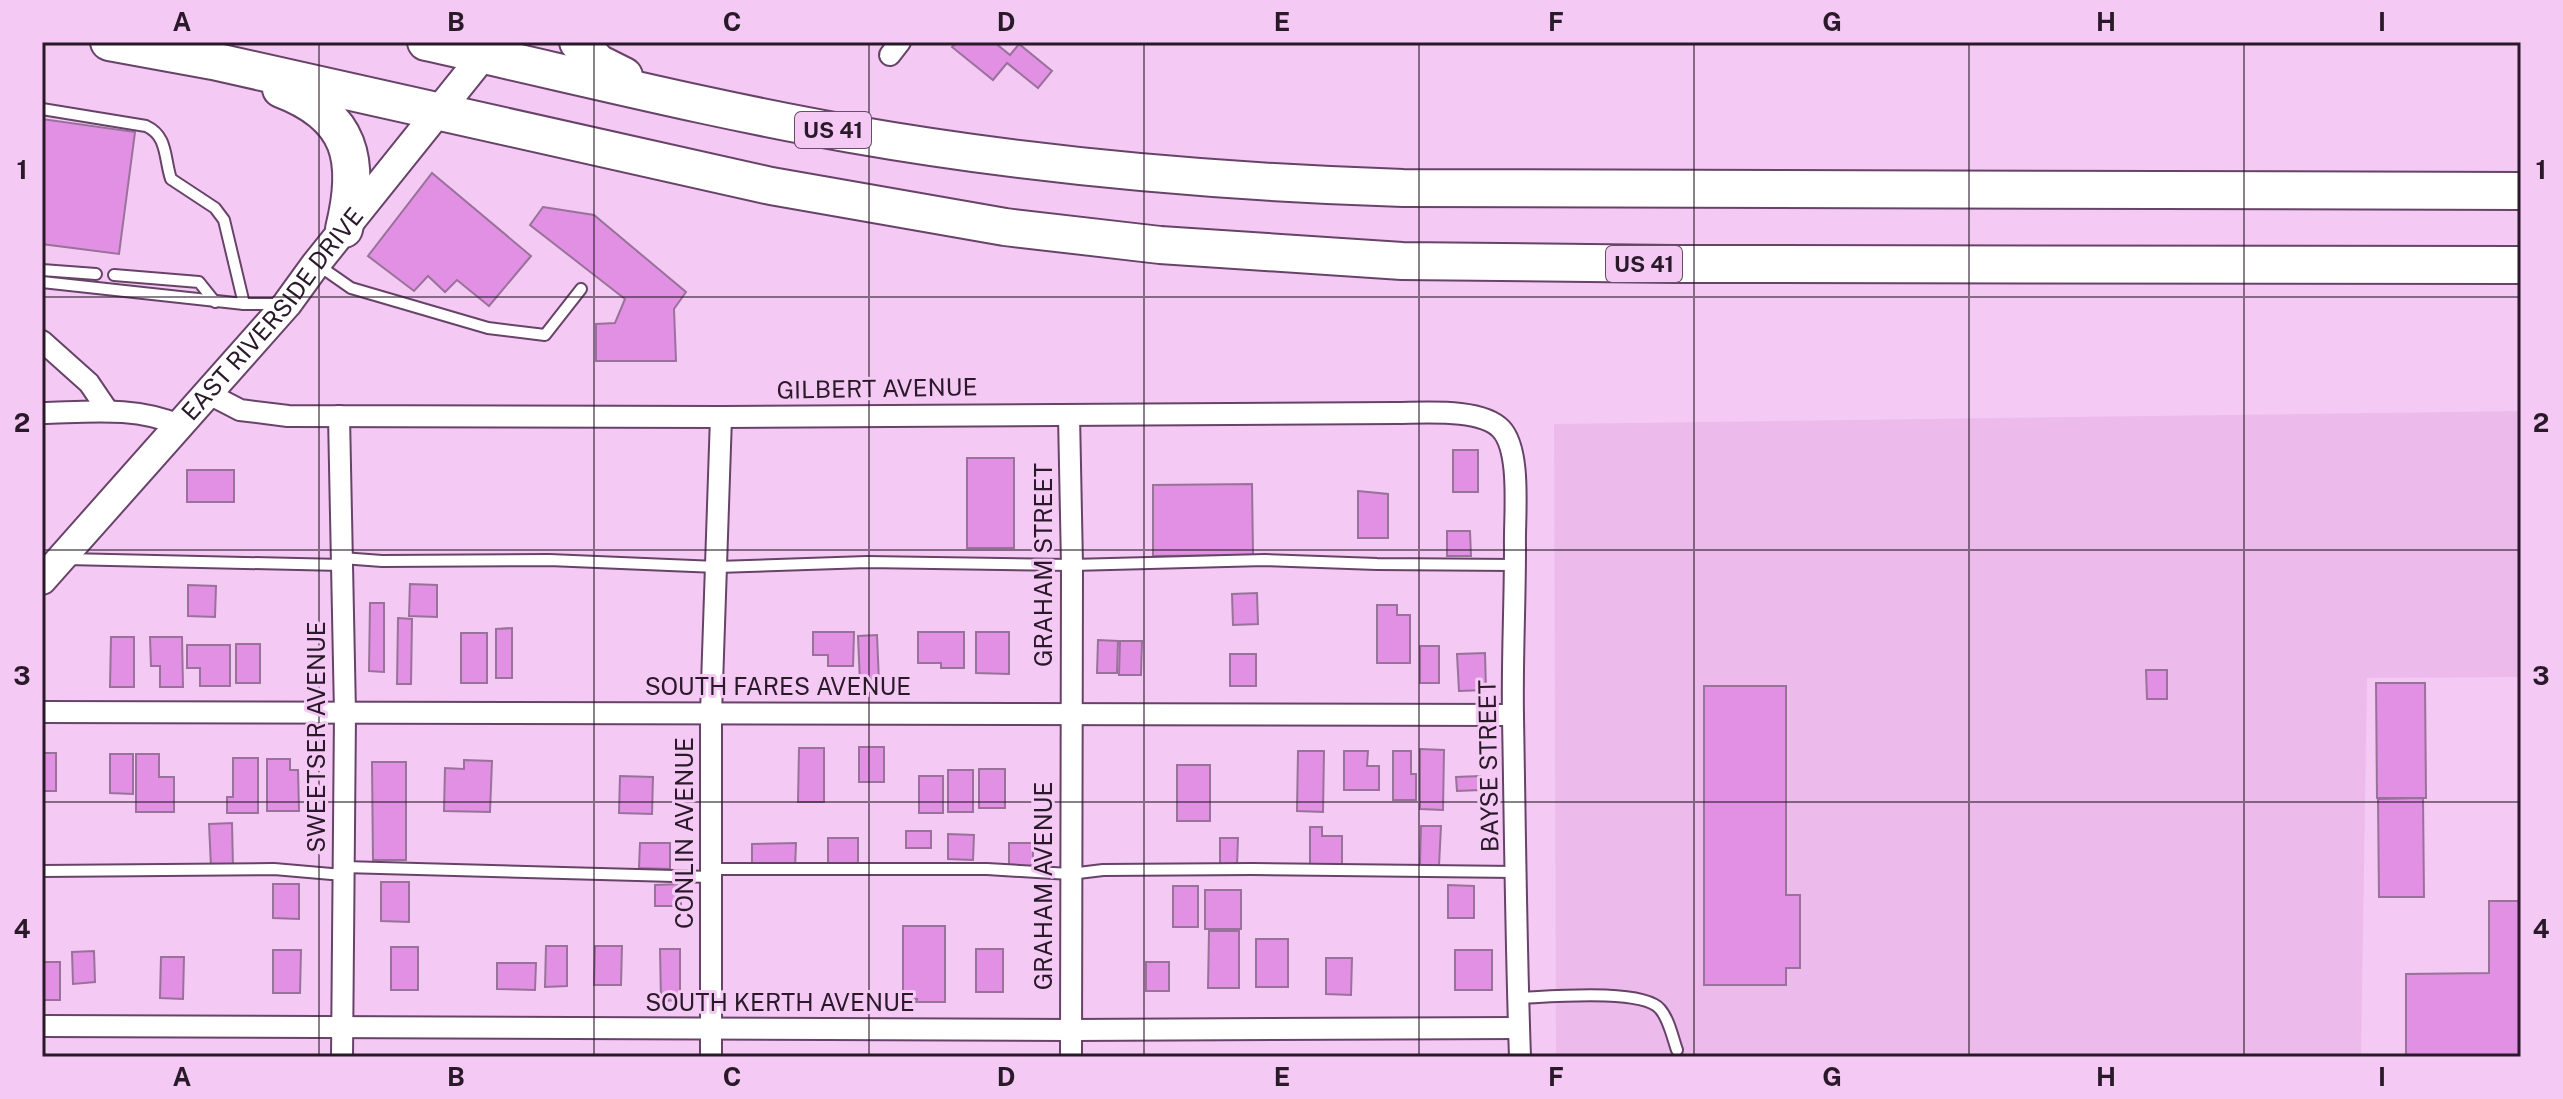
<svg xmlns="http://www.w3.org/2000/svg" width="2563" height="1099" font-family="'Public Sans',sans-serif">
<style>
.built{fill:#ecbbec}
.building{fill:#e290e4;stroke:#99729a;stroke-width:2}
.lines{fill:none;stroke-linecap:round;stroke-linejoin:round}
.lane-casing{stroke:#674368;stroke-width:14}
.street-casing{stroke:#674368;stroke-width:24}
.secondary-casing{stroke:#674368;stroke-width:32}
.highway-casing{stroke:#674368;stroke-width:40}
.lane{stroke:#fff;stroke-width:10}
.street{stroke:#fff;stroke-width:20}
.secondary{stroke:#fff;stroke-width:28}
.highway{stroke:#fff;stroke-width:36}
.grid{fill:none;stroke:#291929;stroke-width:2;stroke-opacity:0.55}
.labels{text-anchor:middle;stroke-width:6;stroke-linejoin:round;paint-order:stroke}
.shield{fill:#f4c9f4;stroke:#664e66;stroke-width:2}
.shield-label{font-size:22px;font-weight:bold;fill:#291929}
.street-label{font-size:24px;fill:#291929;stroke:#f4c9f4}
.neatline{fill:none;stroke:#291929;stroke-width:3}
.grid-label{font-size:26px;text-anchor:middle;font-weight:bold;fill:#291929}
</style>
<rect width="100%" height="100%" fill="#f4c9f4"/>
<polygon class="built" points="2521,411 2521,677 2367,678 2361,1057 1556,1057 1554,424"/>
<g class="building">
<polygon points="957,42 994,42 1010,55 1019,44 1052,71 1038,88 1007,63 993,80 952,47"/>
<polygon points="42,119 135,132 119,254 42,244"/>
<polygon points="432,173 531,256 489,306 457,280 445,292 428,276 414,291 368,256"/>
<polygon points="543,207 594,215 686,292 674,309 676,361 596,361 596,324 615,323 625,299 530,225"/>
<rect x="1453" y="450" width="25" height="42"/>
<rect x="967" y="458" width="47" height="90"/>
<rect x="187" y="470" width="47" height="32"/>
<polygon points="1252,484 1253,555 1153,556 1153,485"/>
<polygon points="1358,491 1388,494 1388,538 1358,538"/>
<polygon points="1447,531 1470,531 1471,556 1447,556"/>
<polygon points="410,584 437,585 437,617 409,616"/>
<polygon points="188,585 216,586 215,617 188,616"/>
<polygon points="1257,593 1258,624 1233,625 1232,594"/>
<polygon points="370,603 384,603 384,672 369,671"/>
<polygon points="1377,605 1397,605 1397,615 1410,615 1410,663 1377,663"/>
<polygon points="398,618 412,619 411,684 397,684"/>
<polygon points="512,628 512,678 496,678 496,629"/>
<polygon points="813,632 854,632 853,666 828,666 828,655 813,655"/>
<polygon points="918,632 964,632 964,668 941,668 941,663 918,663"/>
<polygon points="976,632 1009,632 1009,674 976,673"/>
<rect x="461" y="633" width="26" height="50"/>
<polygon points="877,635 879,682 860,683 858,636"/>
<polygon points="111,637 134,637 134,687 110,687"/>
<polygon points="150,637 182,637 183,687 160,687 160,666 151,666"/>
<polygon points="1098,640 1118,641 1117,673 1097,673"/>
<polygon points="1120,641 1142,641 1141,675 1119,675"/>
<rect x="236" y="644" width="24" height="39"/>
<polygon points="187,645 230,645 230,686 200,686 200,668 187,668"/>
<rect x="1420" y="646" width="19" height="37"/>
<polygon points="1485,653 1486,690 1459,691 1457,654"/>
<rect x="1230" y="654" width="26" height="32"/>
<polygon points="2146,670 2167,670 2167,699 2147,699"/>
<polygon points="2376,683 2425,683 2426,798 2377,798"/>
<polygon points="1704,686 1786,686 1786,895 1800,895 1800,968 1786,968 1786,985 1704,985"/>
<rect x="859" y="747" width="25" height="35"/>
<polygon points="799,748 824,748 824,802 798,802"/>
<polygon points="1420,749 1444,750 1443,810 1420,809"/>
<polygon points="1298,751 1324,751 1323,812 1297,811"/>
<polygon points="1344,751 1368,751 1367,766 1379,766 1379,790 1344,790"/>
<polygon points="1393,751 1411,751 1411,774 1416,774 1416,800 1393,800"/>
<rect x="42" y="753" width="14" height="38"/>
<polygon points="110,754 133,754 133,794 110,793"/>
<polygon points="136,754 159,754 159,777 174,777 174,812 136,812"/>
<polygon points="233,758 258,758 258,813 227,813 227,797 233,797"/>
<polygon points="267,759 290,759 290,770 298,770 299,811 267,811"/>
<polygon points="464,760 492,761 490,812 444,811 445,768 464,769"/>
<polygon points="372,762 406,762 406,860 373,860"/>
<rect x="1177" y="765" width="33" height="56"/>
<rect x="979" y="769" width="26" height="39"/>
<rect x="948" y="770" width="25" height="42"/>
<polygon points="620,776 653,777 652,814 619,813"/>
<rect x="919" y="776" width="24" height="37"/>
<polygon points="1480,776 1481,790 1457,791 1456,777"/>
<polygon points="2423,798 2424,897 2379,897 2378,799"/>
<polygon points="232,823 233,867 211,867 209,824"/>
<polygon points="1421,826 1441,826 1439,866 1420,865"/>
<polygon points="1310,827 1322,827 1322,836 1342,836 1342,866 1310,866"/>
<rect x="906" y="831" width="25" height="17"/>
<polygon points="948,834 974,835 973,860 948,859"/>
<rect x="828" y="838" width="30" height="26"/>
<polygon points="1220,838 1238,838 1237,867 1220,867"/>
<polygon points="640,843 670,843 670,869 639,868"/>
<polygon points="796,843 795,869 752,869 752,844"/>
<rect x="1009" y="843" width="24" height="24"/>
<polygon points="381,882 409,882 409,922 381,921"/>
<polygon points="273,884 299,884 299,919 273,918"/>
<polygon points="680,884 681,906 655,906 655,885"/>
<polygon points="1448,885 1474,886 1474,918 1448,918"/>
<rect x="1173" y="886" width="25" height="41"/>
<rect x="1205" y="890" width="36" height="39"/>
<polygon points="2489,901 2521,901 2521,1057 2406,1057 2406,974 2489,973"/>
<polygon points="903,926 945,926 945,1002 916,1002 917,999 903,999"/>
<polygon points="1209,931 1239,931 1239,988 1208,988"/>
<rect x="1256" y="939" width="32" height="48"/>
<polygon points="546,946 567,946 567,986 545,987"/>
<polygon points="595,946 622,946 621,985 594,985"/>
<rect x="391" y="947" width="27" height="43"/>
<polygon points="660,949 680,949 680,1000 661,1001"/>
<rect x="976" y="949" width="27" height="43"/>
<polygon points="273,950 301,950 300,993 273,993"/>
<rect x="1455" y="950" width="37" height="40"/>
<polygon points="94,951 95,982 73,984 72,952"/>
<polygon points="161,957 184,957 183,999 160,998"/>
<polygon points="1326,958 1352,958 1351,995 1326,994"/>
<rect x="43" y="962" width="17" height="38"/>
<rect x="1146" y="962" width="23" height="29"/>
<polygon points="497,963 536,963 535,990 497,989"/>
</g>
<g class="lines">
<g class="lane-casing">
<g id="lane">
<path d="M42,109L146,126C168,136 164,158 171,179L215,208L224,220L244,304H281"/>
<polyline points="318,265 351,288 488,328 545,335 581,289"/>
<polyline points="42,270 96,274"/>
<polyline points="114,275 199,282 215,302"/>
<polyline points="42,282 244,304"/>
<polyline points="342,558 382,561 549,560 717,567 867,562 1072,565 1265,560 1377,564 1515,565"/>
<polyline points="66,559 342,565"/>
<polyline points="343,867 711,877"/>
<polyline points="711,869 987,869 1070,874 1103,870 1252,869 1516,872"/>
<polyline points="42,871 274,869 343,875"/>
<path d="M1518,998C1547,997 1642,988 1660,1009C1669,1019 1673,1039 1677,1050"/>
</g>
</g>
<g class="street-casing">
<g id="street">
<polyline points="890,55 900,42"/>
<polyline points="42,341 89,383 108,411"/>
<path d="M207,393L240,410L288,416L721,417L1396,413C1424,413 1481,408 1501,429C1522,451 1514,518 1515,548C1515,604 1512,661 1513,717C1515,831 1516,944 1520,1057"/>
<path d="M42,413C89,412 135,406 179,425"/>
<polyline points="1069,415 1072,565 1071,1057"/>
<polyline points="339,416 345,713 342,1057"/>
<polyline points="42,712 1513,715"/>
<polyline points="42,1026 1071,1030 1519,1028"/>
<polyline points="711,1057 711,714 721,417"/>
</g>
</g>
<g class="secondary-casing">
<g id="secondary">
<path id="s1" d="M42,580L287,304L316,264L494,42"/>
</g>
</g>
<g class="highway-casing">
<g id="highway">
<polyline points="109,42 213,61 771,186 1005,227 1160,245 1402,261 1675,264 2521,265"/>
<path d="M426,42C567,73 708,109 851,134C1033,166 1218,182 1403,188L2521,191"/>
<polyline points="578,42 598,63 624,76"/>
<path d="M281,89C352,116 361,160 344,229"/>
</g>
</g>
<use href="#lane" class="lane"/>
<use href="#street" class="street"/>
<use href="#secondary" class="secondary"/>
<use href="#highway" class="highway"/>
</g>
<path class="grid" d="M319,42V1057M594,42V1057M869,42V1057M1144,42V1057M1419,42V1057M1694,42V1057M1969,42V1057M2244,42V1057M42,297H2521M42,550H2521M42,802H2521"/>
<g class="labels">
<g class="shield">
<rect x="795" y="112" width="76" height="36" rx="6"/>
<rect x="1606" y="246" width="76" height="36" rx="6"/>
</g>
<g class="shield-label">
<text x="833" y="138">US 41</text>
<text x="1644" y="272">US 41</text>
</g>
<g class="street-label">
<text dy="8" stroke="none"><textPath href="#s1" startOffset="352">EAST RIVERSIDE DRIVE</textPath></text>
<text transform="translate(877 389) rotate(-1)" y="8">GILBERT AVENUE</text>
<text transform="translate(1044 565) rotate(-90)" y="8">GRAHAM STREET</text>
<text x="778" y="695">SOUTH FARES AVENUE</text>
<text transform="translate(317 737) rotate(-90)" y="8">SWEETSER AVENUE</text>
<text transform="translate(1489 766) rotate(-91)" y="8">BAYSE STREET</text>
<text transform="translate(685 833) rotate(-90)" y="8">CONLIN AVENUE</text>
<text transform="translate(1044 886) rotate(-90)" y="8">GRAHAM AVENUE</text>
<text x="780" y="1011">SOUTH KERTH AVENUE</text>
</g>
</g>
<rect width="2563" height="1099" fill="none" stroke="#f4c9f4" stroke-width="88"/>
<rect x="44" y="44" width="2475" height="1011" class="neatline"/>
<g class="grid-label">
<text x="182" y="31">A</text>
<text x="456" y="31">B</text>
<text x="732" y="31">C</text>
<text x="1006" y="31">D</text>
<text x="1282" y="31">E</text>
<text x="1556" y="31">F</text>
<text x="1832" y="31">G</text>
<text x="2106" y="31">H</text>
<text x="2382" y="31">I</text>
<text x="22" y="179">1</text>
<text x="2541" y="179">1</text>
<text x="22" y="432">2</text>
<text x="2541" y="432">2</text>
<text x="22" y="685">3</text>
<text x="2541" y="685">3</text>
<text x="22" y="938">4</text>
<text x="2541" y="938">4</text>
<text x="182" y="1086">A</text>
<text x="456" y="1086">B</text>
<text x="732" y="1086">C</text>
<text x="1006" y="1086">D</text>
<text x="1282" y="1086">E</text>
<text x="1556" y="1086">F</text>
<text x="1832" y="1086">G</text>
<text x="2106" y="1086">H</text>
<text x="2382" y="1086">I</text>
</g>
</svg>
